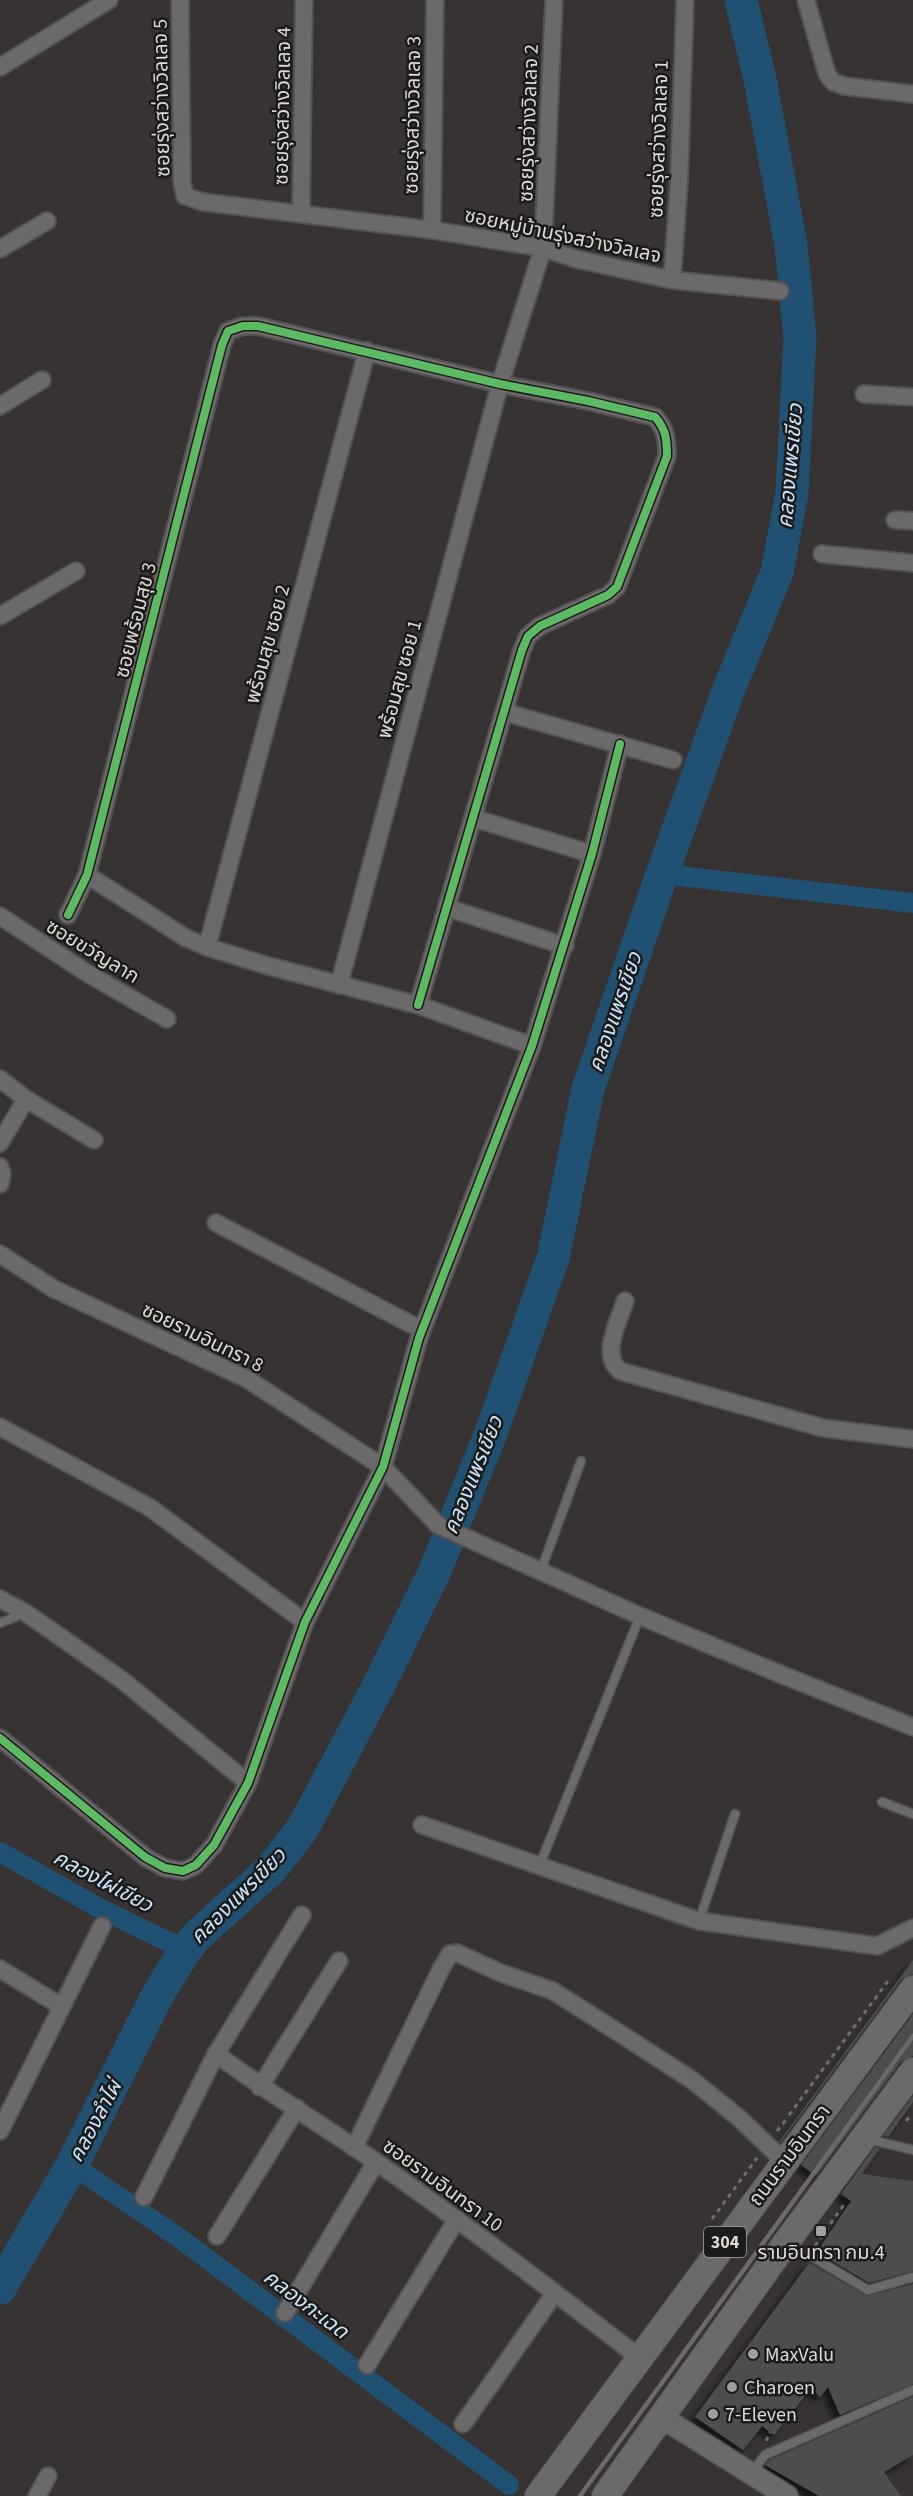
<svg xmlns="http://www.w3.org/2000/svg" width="913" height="2496" font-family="'Source Sans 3','Noto Sans Thai',sans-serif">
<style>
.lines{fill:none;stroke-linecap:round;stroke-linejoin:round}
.canal{stroke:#215172;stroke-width:20}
.river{stroke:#215172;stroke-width:33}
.building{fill:#504d4c;filter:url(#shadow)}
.service-casing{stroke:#535151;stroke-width:11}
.minor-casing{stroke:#535151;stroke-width:20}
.tertiary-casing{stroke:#535151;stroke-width:24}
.primary-casing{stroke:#535151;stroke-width:28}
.path{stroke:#6e6d6d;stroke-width:3;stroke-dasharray:4.5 4.5;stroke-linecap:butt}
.service{stroke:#6b6969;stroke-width:8}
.minor{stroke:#6b6969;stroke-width:16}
.tertiary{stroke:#6b6969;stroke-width:21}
.primary{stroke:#6c6969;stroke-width:26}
.rail{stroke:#6c6968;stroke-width:4.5}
.cycleway-casing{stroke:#1d1b19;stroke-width:11}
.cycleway{stroke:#5cba63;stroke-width:8}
.poi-dot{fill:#a39f9d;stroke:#1d1b19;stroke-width:2}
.labels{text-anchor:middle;stroke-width:5;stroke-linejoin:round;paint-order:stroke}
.shield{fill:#1d1b19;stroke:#a3a09e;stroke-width:1.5}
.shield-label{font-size:18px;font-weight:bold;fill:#ddd9d7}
.street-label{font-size:20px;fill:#ddd9d7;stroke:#1d1b19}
.poi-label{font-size:20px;fill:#ddd9d7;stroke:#1d1b19;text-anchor:start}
.water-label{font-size:21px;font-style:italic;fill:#c7e5fc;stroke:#1d1b19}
</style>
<defs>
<filter id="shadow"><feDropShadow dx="-5.5" dy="5.5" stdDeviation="3" flood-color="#0009"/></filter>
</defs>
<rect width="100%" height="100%" fill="#363332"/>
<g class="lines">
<g class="canal">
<polyline points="662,874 913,903"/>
<polyline points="0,1852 97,1907 185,1950"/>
<polyline points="72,2165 178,2237 509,2485"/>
</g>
<polyline class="river" points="0,2288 72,2165 156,1998 185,1950 198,1935 271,1869 303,1828 378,1687 434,1573 491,1433 553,1258 588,1089 662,874 729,689 777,572 792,493 800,337 791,245 760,79 741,0"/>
</g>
<g class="building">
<polygon points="913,1960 913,1974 901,1980 780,2143 779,2142"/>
<polygon points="913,2014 913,2056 901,2062 816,2176 801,2165"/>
<polygon points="913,2096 913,2102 888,2137 883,2136"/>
<polygon points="875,2147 880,2148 862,2174 913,2181 913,2271 869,2283 817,2252 851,2201 841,2194"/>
<polygon points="809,2263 867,2296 913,2284 913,2384 840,2415 828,2387 820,2397 811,2388 774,2435 762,2426 743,2450 695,2417"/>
<polygon points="913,2397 913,2455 884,2472 901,2496 819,2496 765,2465 769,2460"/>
</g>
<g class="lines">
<g class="service-casing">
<g id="service">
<polyline points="540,1573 581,1461"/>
<polyline points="0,1623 25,1613"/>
<polyline points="882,1802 913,1814"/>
<polyline points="539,1867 640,1616"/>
<polyline points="699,1921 735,1814"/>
<polyline points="868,2139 913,2150"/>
<polyline points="786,2245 809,2255 868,2290 913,2277"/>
<polyline points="760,2475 756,2467 765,2455 913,2390"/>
</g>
</g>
<g class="minor-casing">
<g id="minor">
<polyline points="180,0 182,182 185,196 203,202 432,230 543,248 576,259 672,280 780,291"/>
<polyline points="806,0 827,74 833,82 844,86 913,94"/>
<polyline points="0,67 109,0"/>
<polyline points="301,214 304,0"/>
<polyline points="432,230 435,0"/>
<polyline points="0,249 47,221"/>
<polyline points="672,280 679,183 685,0"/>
<polyline points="864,394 913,397"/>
<polyline points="0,406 42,380"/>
<polyline points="895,520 913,521"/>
<polyline points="822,554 913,563"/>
<polyline points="0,616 76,571"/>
<polyline points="504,712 673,760"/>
<polyline points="473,818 592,854"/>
<polyline points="87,875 186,938 207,947 265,965 418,1005 532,1046"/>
<polyline points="448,908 565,946"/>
<path d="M68,915L87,875L222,345L228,331L243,326H258L500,384L588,401L655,417C666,429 667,440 667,456L617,587L608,595L540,626L528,636L522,650L418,1005"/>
<polyline points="0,916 87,973 167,1019"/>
<polyline points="207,947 367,351"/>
<polyline points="339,985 500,384 543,248 554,0"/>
<polyline points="0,1079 26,1099 94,1140"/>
<polyline points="0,1143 26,1099"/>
<polyline points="0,1167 2,1174 0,1184"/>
<polyline points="216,1223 422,1330"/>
<polyline points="0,1254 54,1289 247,1379 383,1467 438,1525 640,1616 780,1674 913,1727"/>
<path d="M625,1301C619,1321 600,1355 620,1371L823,1428L913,1439"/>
<polyline points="0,1427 149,1507 305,1622"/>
<polyline points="0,1599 26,1613 122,1680 248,1783"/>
<polyline points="0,1738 145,1857 165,1868 183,1871 196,1865 214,1845 248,1783 305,1622 383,1467 419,1338 532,1046 592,854 620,744"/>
<polyline points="422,1825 699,1921 877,1946 913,1928"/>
<polyline points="0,1969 61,2006"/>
<path d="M216,2054C269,2093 325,2127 379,2164C468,2226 554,2292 640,2358"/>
<polyline points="260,2087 339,1961"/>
<polyline points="0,2131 102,1926"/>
<polyline points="354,2148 441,1969 450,1954 457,1953 501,1973 553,1991 627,2038 692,2080 739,2118 784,2161"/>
<polyline points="144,2197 216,2054 302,1915"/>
<polyline points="217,2236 297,2108"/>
<polyline points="285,2313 376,2162"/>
<polyline points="367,2365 457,2219"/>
<polyline points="463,2424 555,2293"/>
<polyline points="37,2496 48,2476"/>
</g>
</g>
<g class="tertiary-casing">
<polyline id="tertiary" points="661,2417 787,2496"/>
</g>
<g class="primary-casing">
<g id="primary">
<polyline points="538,2496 913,1989"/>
<polyline points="605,2496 785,2244 913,2071"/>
</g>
</g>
<g class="path">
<polyline points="789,2115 888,1981"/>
<polyline points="906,2121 909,2117"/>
<polyline points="777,2131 786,2120"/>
<polyline points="712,2219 757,2158"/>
<polyline points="815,2246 845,2203"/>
<polyline points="766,2441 770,2432"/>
</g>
<use href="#service" class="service"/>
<use href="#minor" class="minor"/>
<use href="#tertiary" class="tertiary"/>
<use href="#primary" class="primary"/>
<polyline class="rail" points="580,2496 913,2036"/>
<g class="cycleway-casing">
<g id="cycleway">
<path d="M68,915L87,875L222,345L228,331L243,326H258L500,384L588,401L655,417C666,429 667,440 667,456L617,587L608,595L540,626L528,636L522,650L418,1005"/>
<polyline points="0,1738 145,1857 165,1868 183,1871 196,1865 214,1845 248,1783 305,1622 383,1467 419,1338 532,1046 592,854 620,744"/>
</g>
</g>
<use href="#cycleway" class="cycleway"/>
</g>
<g class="poi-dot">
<rect x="815" y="2225" width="12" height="12" rx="3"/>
<circle cx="753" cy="2354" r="6"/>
<circle cx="732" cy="2387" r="6"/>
<circle cx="713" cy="2414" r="6"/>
</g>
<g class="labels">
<rect class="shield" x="704" y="2227" width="42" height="30" rx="4.5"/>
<g class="shield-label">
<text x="725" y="2248">304</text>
</g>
<g class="street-label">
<text transform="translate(161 98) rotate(-91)" y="7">ซอยรุ่งสว่างวิลเลจ 5</text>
<text transform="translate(282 106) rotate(-89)" y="7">ซอยรุ่งสว่างวิลเลจ 4</text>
<text transform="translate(412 115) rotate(-89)" y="7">ซอยรุ่งสว่างวิลเลจ 3</text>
<text transform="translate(528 123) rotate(-88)" y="7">ซอยรุ่งสว่างวิลเลจ 2</text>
<text transform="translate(658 139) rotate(-88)" y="7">ซอยรุ่งสว่างวิลเลจ 1</text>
<text transform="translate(563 235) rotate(12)" y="7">ซอยหมู่บ้านรุ่งสว่างวิลเลจ</text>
<text transform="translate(135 620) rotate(-76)" y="7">ซอยพร้อมสุข 3</text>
<text transform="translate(267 644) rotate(-75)" y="7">พร้อมสุข ซอย 2</text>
<text transform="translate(399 679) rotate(-75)" y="7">พร้อมสุข ซอย 1</text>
<text transform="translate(93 951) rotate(31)" y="7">ซอยขวัญลาก</text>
<text transform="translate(203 1337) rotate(26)" y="7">ซอยรามอินทรา 8</text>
<text transform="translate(789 2155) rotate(-53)" y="7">ถนนรามอินทรา</text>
<text transform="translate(443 2185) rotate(36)" y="7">ซอยรามอินทรา 10</text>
</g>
<g class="poi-label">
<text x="821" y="2259" text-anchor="middle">รามอินทรา กม.4</text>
<text x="765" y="2361">MaxValu</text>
<text x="744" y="2394">Charoen</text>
<text x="725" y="2421">7-Eleven</text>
</g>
<g class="water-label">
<text transform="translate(790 466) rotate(-85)" y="7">คลองแพรเขียว</text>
<text transform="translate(615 1012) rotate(-71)" y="7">คลองแพรเขียว</text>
<text transform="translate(473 1475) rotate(-68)" y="7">คลองแพรเขียว</text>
<text transform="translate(103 1881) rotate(28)" y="7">คลองไผ่เขียว</text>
<text transform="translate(238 1896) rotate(-45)" y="7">คลองแพรเขียว</text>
<text transform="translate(95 2121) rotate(-62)" y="7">คลองลำไผ่</text>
<text transform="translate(306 2304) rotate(37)" y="7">คลองกะเฉด</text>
</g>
</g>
</svg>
